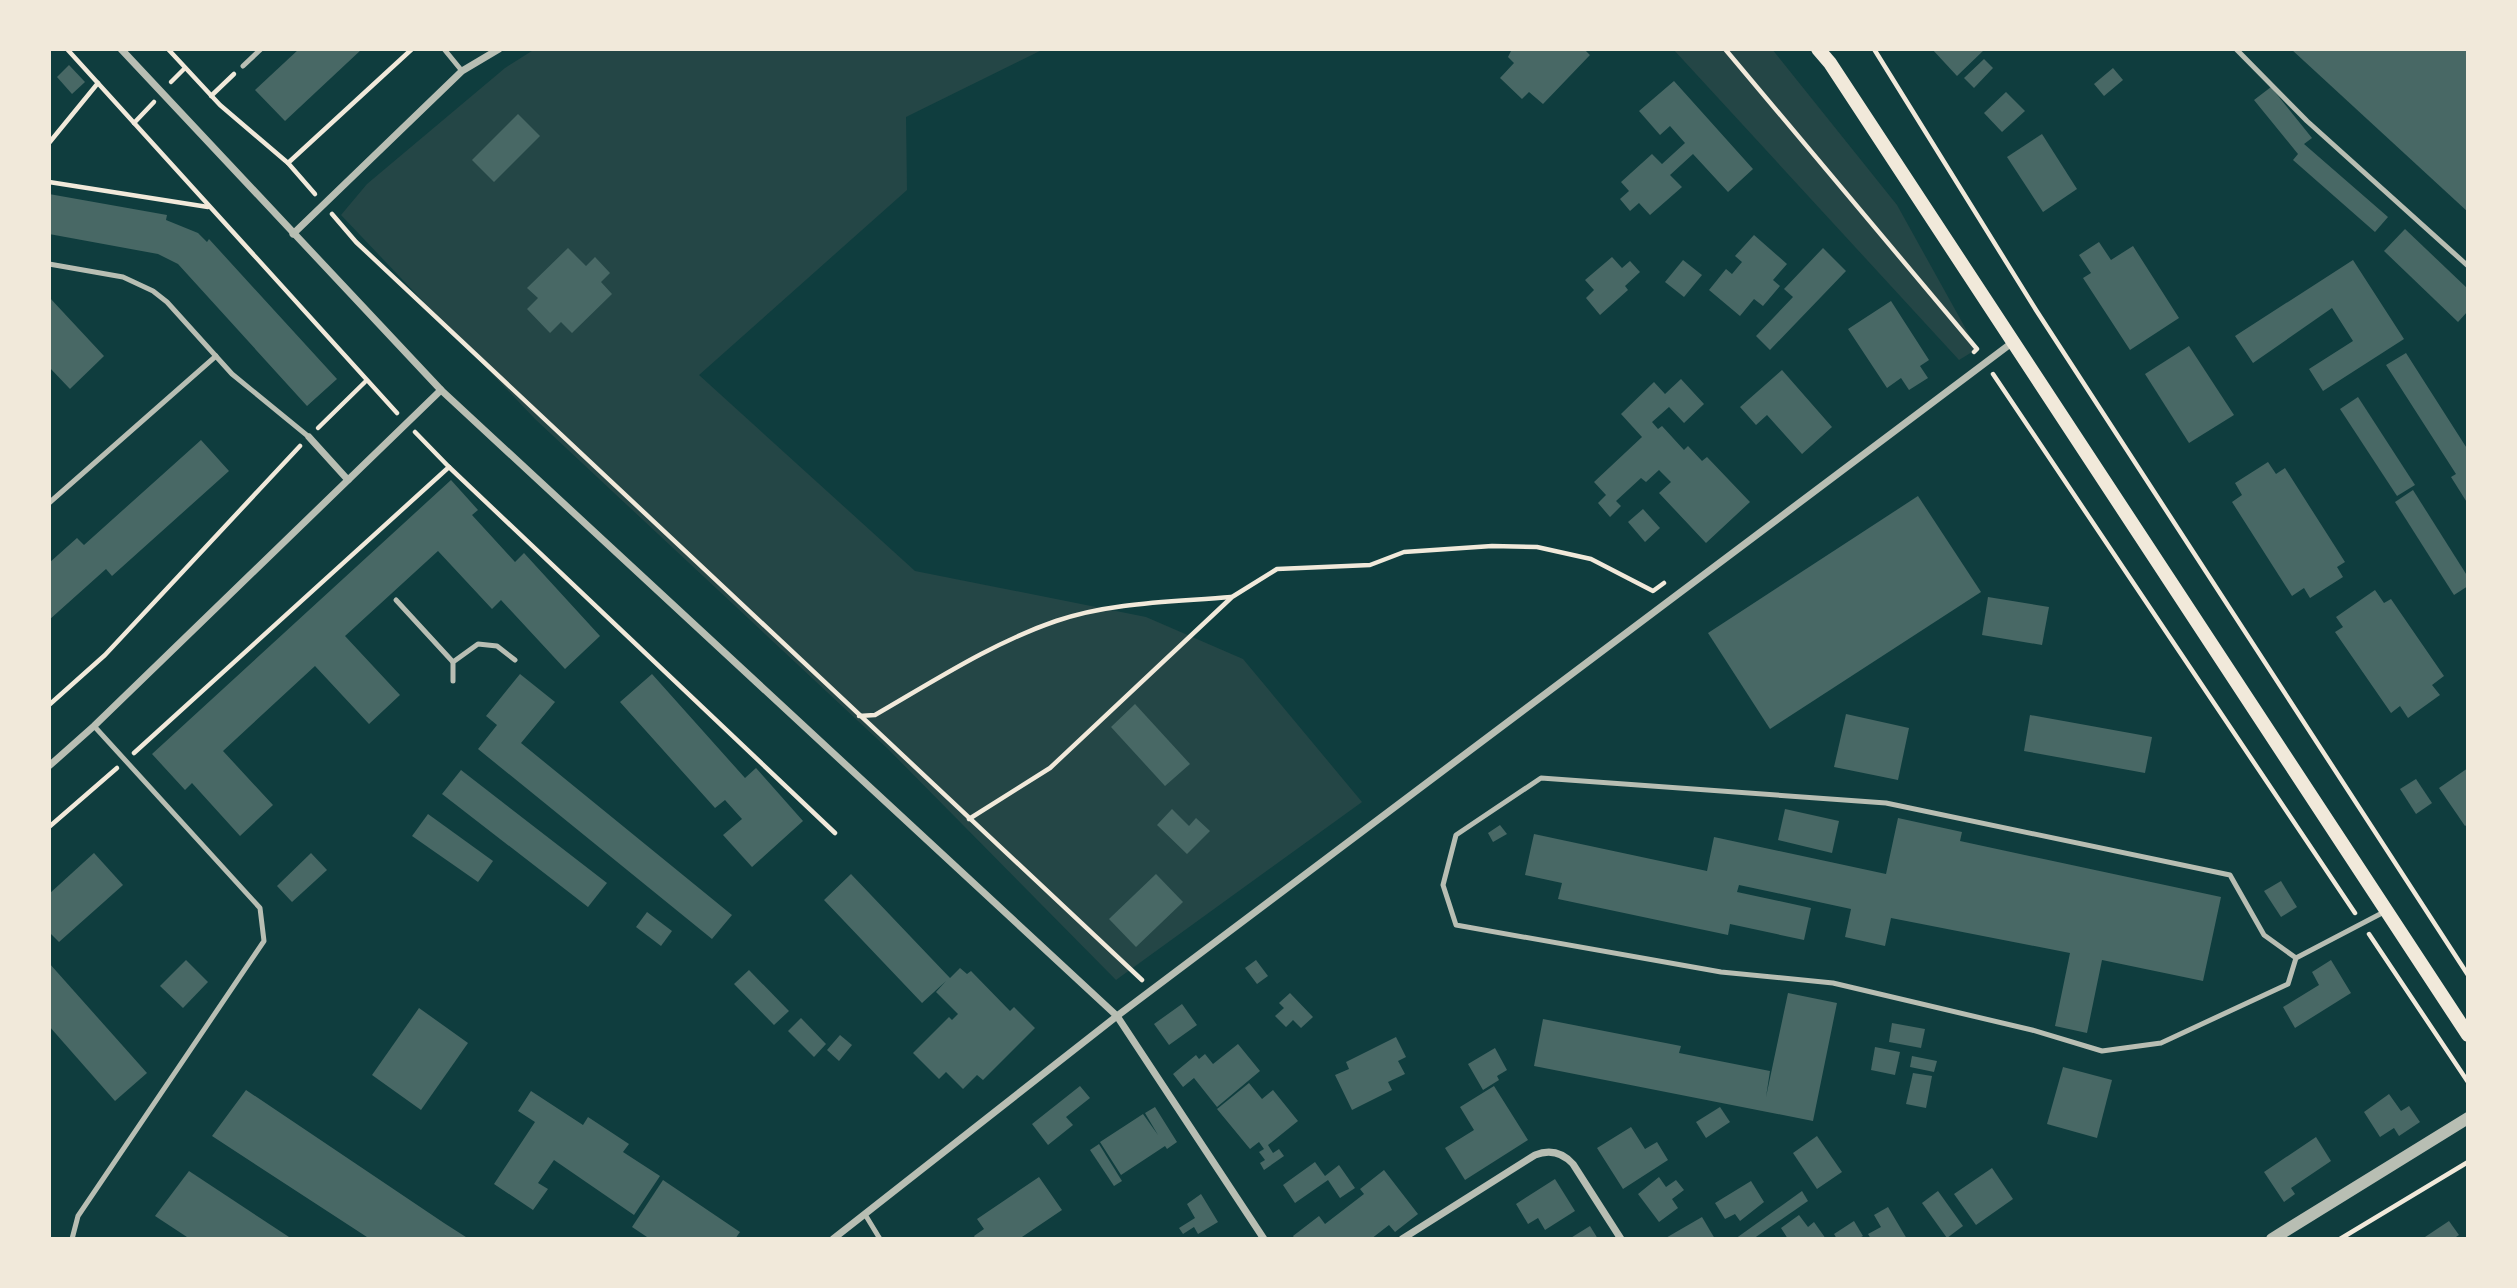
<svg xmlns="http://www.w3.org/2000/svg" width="2517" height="1288" font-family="'Work Sans',sans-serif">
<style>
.green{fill:#244646}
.building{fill:#486865}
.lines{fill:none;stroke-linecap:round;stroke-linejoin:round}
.path{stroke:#f1e9da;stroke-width:4.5}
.service{stroke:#b8beb3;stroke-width:5}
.minor{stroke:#b8beb3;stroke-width:7}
.tertiary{stroke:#b8beb3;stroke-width:12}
.secondary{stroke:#f1e9da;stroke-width:14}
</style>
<rect width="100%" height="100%" fill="#0f3d3e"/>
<g class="green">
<polygon points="535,49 1044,49 906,117 907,190 699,375 915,571 1146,617 1243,659 1362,802 1116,980 888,749 535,419 341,215 367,184 505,68"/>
<polygon points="1673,49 1772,49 1897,205 1977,349 1959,360"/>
</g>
<g class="building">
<polygon points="299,49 362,49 285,121 255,90"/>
<polygon points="1512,49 1584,49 1590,55 1543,104 1529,92 1522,99 1500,78 1514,63 1508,57"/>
<polygon points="1932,49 1985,49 1957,76"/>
<polygon points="2291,49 2468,49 2468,212"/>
<polygon points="1984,59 1993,68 1974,88 1964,78"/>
<polygon points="69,65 85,82 72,94 57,77"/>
<polygon points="2113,68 2123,80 2104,96 2094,84"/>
<polygon points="1674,81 1753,169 1728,192 1693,154 1670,175 1682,187 1650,215 1639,203 1630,211 1620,199 1629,191 1621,182 1652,154 1662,164 1685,143 1670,126 1660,135 1639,111"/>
<polygon points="2271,87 2312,138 2304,144 2388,217 2375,232 2293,160 2298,154 2254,100"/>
<polygon points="2006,92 2025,111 2002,132 1984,113"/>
<polygon points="518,114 540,136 494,182 472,160"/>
<polygon points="2042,134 2077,189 2043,212 2007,157"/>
<polygon points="49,194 167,215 166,220 198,233 207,242 209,239 337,379 307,406 178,264 158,254 49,234"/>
<polygon points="2405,229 2468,289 2468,311 2458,322 2384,251"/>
<polygon points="1754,235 1787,264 1773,280 1780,286 1763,306 1754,299 1740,316 1709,290 1726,269 1732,274 1742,262 1735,256"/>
<polygon points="2099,242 2111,260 2133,246 2179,318 2130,350 2083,278 2091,273 2079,255"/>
<polygon points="568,248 586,266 595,257 610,273 601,282 612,294 572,333 561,322 550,333 527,309 538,298 527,288"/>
<polygon points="1823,248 1846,271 1770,350 1756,336 1793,297 1784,289"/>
<polygon points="1612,257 1622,268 1630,261 1640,272 1625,286 1628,290 1600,315 1586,298 1594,290 1585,280"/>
<polygon points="1683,260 1702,275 1684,297 1665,282"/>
<polygon points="2353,260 2404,339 2323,391 2309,369 2353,341 2332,308 2253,363 2235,336"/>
<polygon points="49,297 104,356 70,389 49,367"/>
<polygon points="1891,301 1929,360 1920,366 1928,378 1909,390 1901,378 1887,388 1848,329"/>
<polygon points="2189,346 2234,415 2189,443 2145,374"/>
<polygon points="2406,353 2468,450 2468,504 2451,477 2456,474 2386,365"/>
<polygon points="1782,370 1832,427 1802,454 1767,415 1756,425 1740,407"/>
<polygon points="1681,379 1704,404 1684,423 1669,407 1652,422 1658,429 1662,426 1684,450 1688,446 1702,461 1707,457 1750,502 1706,543 1659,493 1671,482 1659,470 1646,482 1641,478 1616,501 1621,506 1610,517 1598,503 1606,495 1594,482 1642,437 1621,414 1654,382 1665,394"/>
<polygon points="2358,397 2415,485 2397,496 2340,409"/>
<polygon points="201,440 229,471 112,576 106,569 49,620 49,563 77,538 84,545"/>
<polygon points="2268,462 2276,474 2285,468 2345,562 2337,567 2343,577 2310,598 2304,588 2292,596 2232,502 2242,495 2235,483"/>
<polygon points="451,480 478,510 472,515 515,562 524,553 600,636 565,669 501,600 492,609 438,551 345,636 400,695 369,724 315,666 223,751 273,805 240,836 192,783 185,790 152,754"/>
<polygon points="2413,490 2468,577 2468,586 2454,595 2395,502"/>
<polygon points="1918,496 1981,592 1770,729 1708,633"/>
<polygon points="1643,509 1660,528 1645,542 1628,522"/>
<polygon points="2375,590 2384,603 2391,599 2444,676 2432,685 2440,695 2408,718 2400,706 2391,713 2335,632 2343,627 2336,617"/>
<polygon points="1988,597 2049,607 2042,645 1982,635"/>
<polygon points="520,674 555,702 521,743 732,915 712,939 478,749 497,725 486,716"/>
<polygon points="652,674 745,778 756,768 803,821 752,867 723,835 742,819 725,800 715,808 620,702"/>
<polygon points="1135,704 1190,764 1165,786 1111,727"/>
<polygon points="1846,714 1909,728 1898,780 1834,767"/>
<polygon points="2030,715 2152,737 2145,773 2024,751"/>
<polygon points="2468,768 2468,824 2465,826 2439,788"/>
<polygon points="461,770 607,883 588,907 442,794"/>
<polygon points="2416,779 2432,803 2416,814 2400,789"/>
<polygon points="1172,809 1189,826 1196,818 1210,831 1187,854 1157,825"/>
<polygon points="1785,809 1839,821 1832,853 1778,840"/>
<polygon points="428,814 493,861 478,882 412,836"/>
<polygon points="1898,818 1962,832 1960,841 2221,897 2203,981 2102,960 2087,1033 2055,1026 2070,953 1891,918 1885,946 1845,937 1851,909 1739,885 1737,892 1811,908 1804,940 1730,924 1728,935 1558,899 1562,883 1525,875 1534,834 1707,871 1714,837 1886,874"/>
<polygon points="1500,825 1507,834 1493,842 1488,833"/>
<polygon points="94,853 123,885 59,942 49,932 49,894"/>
<polygon points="311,853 327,870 292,902 277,886"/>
<polygon points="851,874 950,978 960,968 967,974 971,971 1010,1011 1014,1007 1035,1028 983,1080 977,1075 963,1089 946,1072 939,1079 913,1053 949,1017 952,1020 958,1014 936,992 946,981 922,1003 824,900"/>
<polygon points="1156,874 1183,902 1136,947 1109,919"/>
<polygon points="2281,881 2297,907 2281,917 2264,891"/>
<polygon points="647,912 672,931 661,946 636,927"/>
<polygon points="186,960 208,982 183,1008 160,986"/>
<polygon points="1256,960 1268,976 1257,984 1245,968"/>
<polygon points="2331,960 2351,993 2295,1028 2283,1007 2319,985 2312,972"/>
<polygon points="49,963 147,1073 115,1101 49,1026"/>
<polygon points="749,970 789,1011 774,1025 734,984"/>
<polygon points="1290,993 1313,1017 1301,1028 1293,1020 1286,1027 1275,1016 1284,1008 1279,1003"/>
<polygon points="1788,993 1837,1003 1813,1121 1534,1066 1543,1019 1681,1046 1679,1053 1770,1071 1766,1097"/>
<polygon points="1182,1004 1197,1025 1169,1045 1154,1024"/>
<polygon points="419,1008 468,1043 421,1110 372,1075"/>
<polygon points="801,1018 826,1044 814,1057 788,1031"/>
<polygon points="1892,1023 1925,1029 1921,1048 1889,1042"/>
<polygon points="840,1035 852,1045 839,1061 827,1050"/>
<polygon points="1396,1037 1406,1057 1398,1061 1405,1074 1388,1082 1392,1090 1352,1110 1335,1075 1349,1069 1346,1062"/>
<polygon points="1238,1044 1260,1071 1217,1107 1194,1078 1183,1087 1173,1074 1196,1055 1199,1059 1205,1054 1213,1064"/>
<polygon points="1875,1047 1900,1052 1895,1075 1871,1070"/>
<polygon points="1495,1048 1507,1070 1497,1076 1499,1080 1483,1090 1468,1064"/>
<polygon points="1912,1056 1937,1061 1934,1072 1910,1067"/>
<polygon points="2063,1067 2112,1080 2097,1138 2047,1124"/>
<polygon points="1913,1073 1932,1076 1926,1108 1906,1104"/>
<polygon points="1249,1083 1262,1099 1273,1090 1298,1121 1268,1145 1273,1153 1279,1149 1284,1156 1264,1170 1260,1163 1265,1160 1259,1152 1264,1149 1259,1142 1250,1149 1217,1109"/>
<polygon points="1080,1086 1090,1098 1066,1117 1073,1125 1048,1145 1032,1124"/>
<polygon points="1494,1086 1528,1140 1465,1180 1445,1148 1474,1130 1460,1107"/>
<polygon points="246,1090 444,1223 469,1239 370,1239 212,1136"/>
<polygon points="531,1091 583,1125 588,1117 629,1144 623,1152 660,1176 634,1215 554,1160 538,1183 548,1189 533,1210 494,1184 535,1122 518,1111"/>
<polygon points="2389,1094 2401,1111 2409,1106 2420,1122 2399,1136 2394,1128 2380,1137 2364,1112"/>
<polygon points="1155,1107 1177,1142 1167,1149 1165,1146 1121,1175 1100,1142 1143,1114 1158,1135 1145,1113"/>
<polygon points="1720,1107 1730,1122 1706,1138 1696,1122"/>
<polygon points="1631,1127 1645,1149 1657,1142 1668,1160 1623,1189 1597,1148"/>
<polygon points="1817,1136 1842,1172 1817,1189 1793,1153"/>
<polygon points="2316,1137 2331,1161 2291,1188 2295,1194 2284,1202 2264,1172"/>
<polygon points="1099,1144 1122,1181 1114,1186 1090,1150"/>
<polygon points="1315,1162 1325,1176 1339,1165 1355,1188 1340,1198 1328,1180 1295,1203 1283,1185"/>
<polygon points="1992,1168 2013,1199 1976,1225 1954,1194"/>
<polygon points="1384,1170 1418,1214 1395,1232 1389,1225 1371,1239 1295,1239 1293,1236 1319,1216 1325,1224 1364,1194 1360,1189"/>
<polygon points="189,1171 286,1235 292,1239 190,1239 155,1216"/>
<polygon points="1039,1177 1062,1210 1019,1239 976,1239 974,1236 984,1229 977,1219"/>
<polygon points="1659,1177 1666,1187 1676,1180 1684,1190 1672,1199 1678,1208 1659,1222 1638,1194"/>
<polygon points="1555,1179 1575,1211 1545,1230 1538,1218 1528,1224 1516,1204"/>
<polygon points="663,1180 740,1232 735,1239 650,1239 632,1227"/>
<polygon points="1751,1181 1764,1202 1740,1221 1735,1214 1725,1219 1715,1203"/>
<polygon points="1802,1191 1808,1201 1753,1239 1735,1239"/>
<polygon points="1938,1191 1963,1226 1947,1238 1922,1203"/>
<polygon points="1201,1194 1218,1222 1198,1234 1194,1227 1183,1234 1179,1228 1195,1218 1187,1204"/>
<polygon points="1888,1207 1907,1239 1871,1239 1868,1234 1881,1227 1874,1215"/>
<polygon points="1799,1215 1808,1227 1814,1222 1826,1239 1788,1239 1781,1228"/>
<polygon points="1702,1217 1715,1239 1664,1239"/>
<polygon points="1854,1221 1863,1236 1858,1239 1837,1239 1834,1234"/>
<polygon points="2449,1221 2459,1235 2453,1239 2422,1239"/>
<polygon points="1590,1226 1598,1239 1569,1239"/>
</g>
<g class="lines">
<g class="path">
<polyline points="67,49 397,413"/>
<polyline points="168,49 220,105 288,163 412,49"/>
<polyline points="1725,49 1977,349 1974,352"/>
<polyline points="1874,49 2036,310 2468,975"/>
<polyline points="171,82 185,68"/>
<polyline points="211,96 234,74"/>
<polyline points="134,123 154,102"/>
<polyline points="49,143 98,83"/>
<polyline points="288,163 315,194"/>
<polyline points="49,182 208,207"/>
<polyline points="332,214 356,242 1142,980"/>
<polyline points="1993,374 2355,913"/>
<polyline points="318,428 365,382"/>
<polyline points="449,467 835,833"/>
<polyline points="49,705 105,655 300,446"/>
<path d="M859,716L875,715C934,681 992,643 1056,621C1111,602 1173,602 1231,597"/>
<polyline points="134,753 449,467 415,432"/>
<polyline points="969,819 1050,768 1232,597 1277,569 1370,565 1404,552 1492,546 1537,547 1591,559 1653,591 1664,583"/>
<polyline points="49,827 117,768"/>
<polyline points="2369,934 2468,1082"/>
<polyline points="2340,1239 2468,1162"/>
</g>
<g class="service">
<polyline points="444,49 462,71"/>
<polyline points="2236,49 2307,121 2468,266"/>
<polyline points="243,66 261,49"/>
<polyline points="49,264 123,277 153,291 167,302 232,374 309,437"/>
<polyline points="49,503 216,356"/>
<polyline points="396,600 453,662"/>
<polyline points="453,681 453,662 478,644 497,646 515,660"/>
<polyline points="2296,958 2288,984 2161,1043 2102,1051 2032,1030 1833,983 1721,972 1456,925 1443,885 1456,835 1541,778 1886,803 2230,875 2264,935 2296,958 2384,912"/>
<polyline points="866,1216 880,1239"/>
<polyline points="72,1239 78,1216 264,941 260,908 94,726"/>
</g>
<g class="minor">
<polyline points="121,49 441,390 1117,1016 1264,1239"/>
<polyline points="293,234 462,71 499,49"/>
<polyline points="309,437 348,480"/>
<polyline points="49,766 94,726 441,390"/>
<polyline points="833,1239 1117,1016 2013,342"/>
<path d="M1402,1239L1535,1155C1550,1149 1562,1152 1573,1164L1621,1239"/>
</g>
<polyline class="tertiary" points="2272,1239 2468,1118"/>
<polyline class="secondary" points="1818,49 1830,63 2468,1035"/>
</g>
<rect width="2517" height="1288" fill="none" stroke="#f1e9da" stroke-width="102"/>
</svg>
